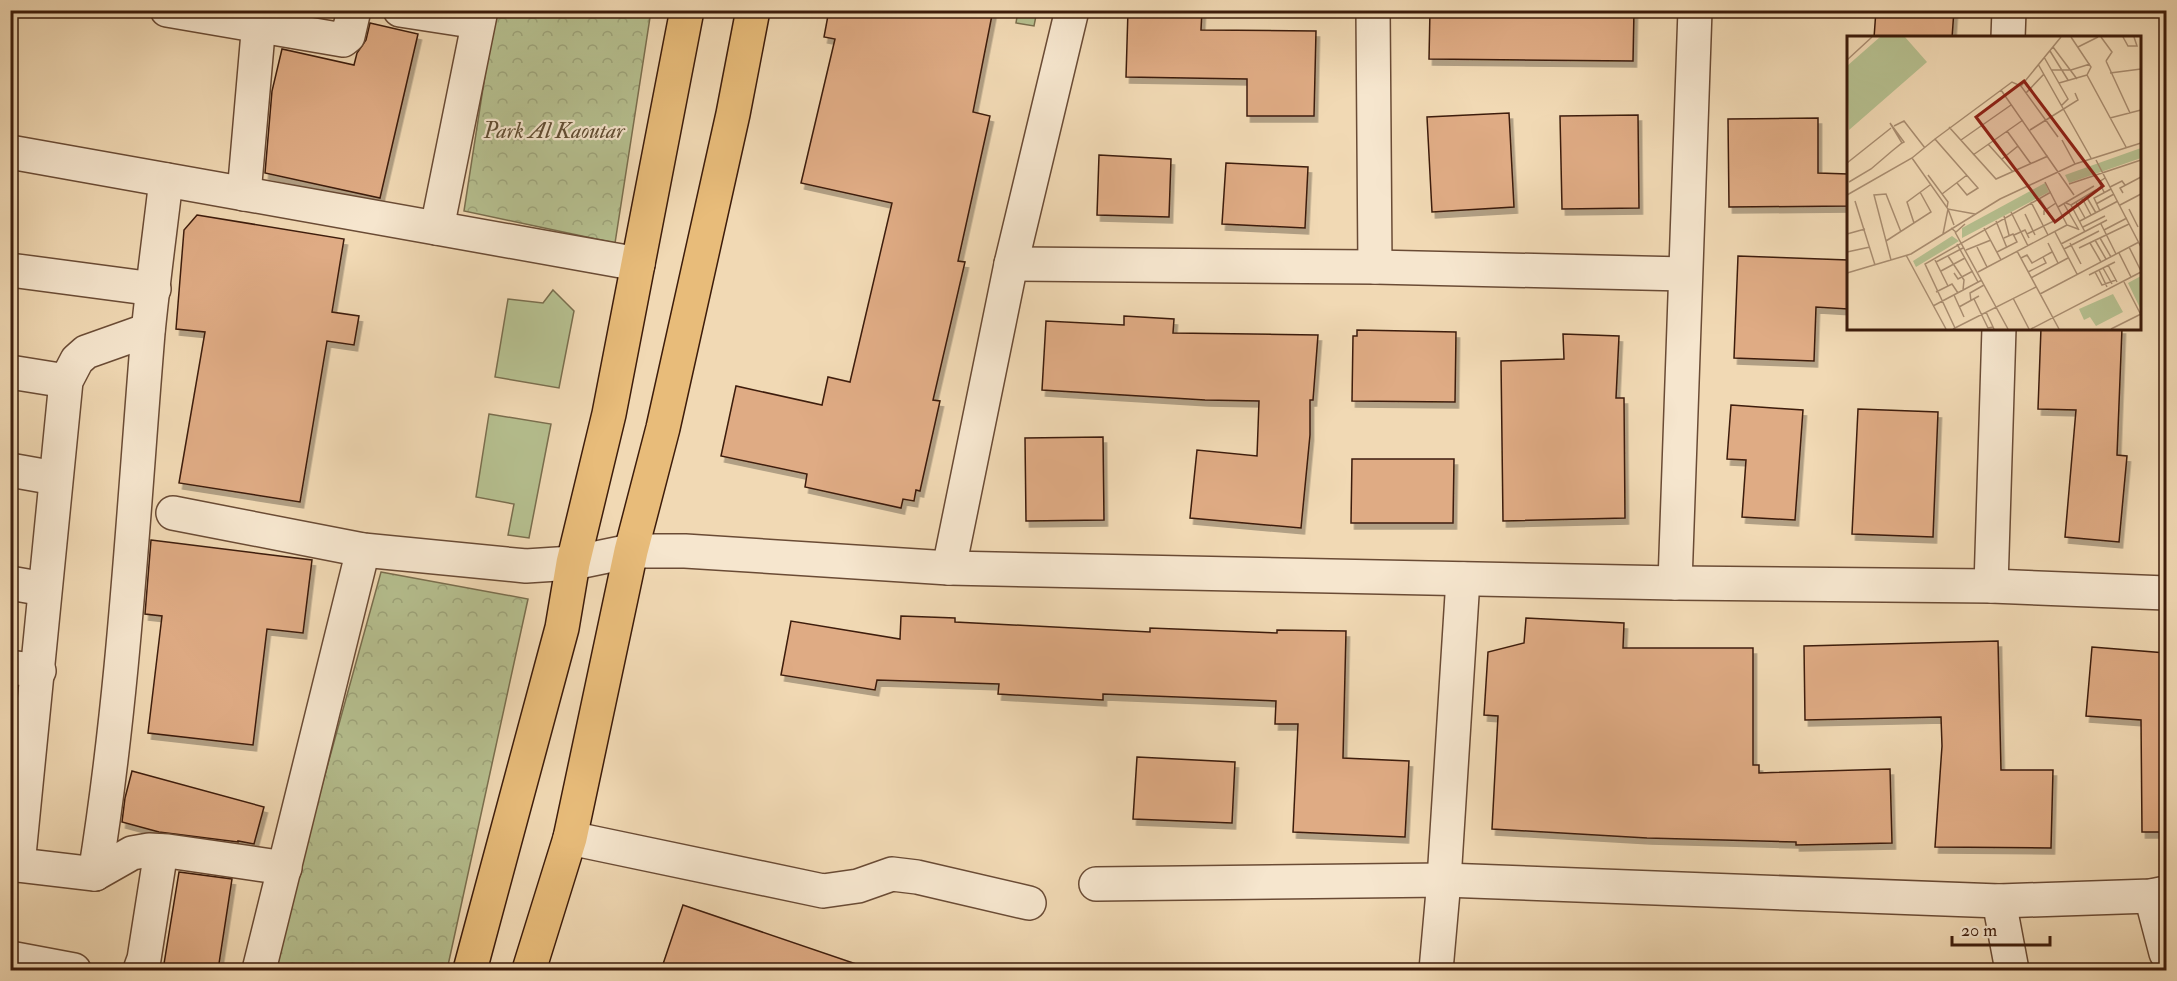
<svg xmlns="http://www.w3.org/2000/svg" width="2177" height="981" font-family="'IM FELL Double Pica',serif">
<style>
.forest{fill:url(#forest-crowns);stroke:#7a6e4e;stroke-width:1.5}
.garden{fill:#b6c090;stroke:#7a6e4e;stroke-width:1.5}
.building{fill:#dfab84;stroke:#3d1c0b;stroke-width:1.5;filter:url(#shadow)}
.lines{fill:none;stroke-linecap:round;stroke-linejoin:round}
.minor-casing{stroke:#6a4b35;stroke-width:36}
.primary-casing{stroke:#3d1c0b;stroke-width:36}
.minor{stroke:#f6e6ce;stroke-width:33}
.primary{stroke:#e8bc7a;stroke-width:33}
.labels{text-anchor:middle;stroke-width:4.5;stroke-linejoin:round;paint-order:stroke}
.park-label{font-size:22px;font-style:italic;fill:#614d33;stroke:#f6e6ce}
.inset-road{fill:none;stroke:#a98d70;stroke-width:1.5}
.view{fill:#8f2418;fill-opacity:0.15;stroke:#8f2418;stroke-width:3}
.inset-edge{fill:none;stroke:#3d1c0b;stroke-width:3}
</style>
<defs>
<pattern id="forest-crowns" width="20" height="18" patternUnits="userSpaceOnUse" patternTransform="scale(1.5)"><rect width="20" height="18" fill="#b6c090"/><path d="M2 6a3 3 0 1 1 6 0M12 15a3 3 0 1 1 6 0" fill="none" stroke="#9da47b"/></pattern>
<filter id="shadow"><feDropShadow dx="3.5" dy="6" stdDeviation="0" flood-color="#0004"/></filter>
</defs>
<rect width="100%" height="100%" fill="#f1d9b4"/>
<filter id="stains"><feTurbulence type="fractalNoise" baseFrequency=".00333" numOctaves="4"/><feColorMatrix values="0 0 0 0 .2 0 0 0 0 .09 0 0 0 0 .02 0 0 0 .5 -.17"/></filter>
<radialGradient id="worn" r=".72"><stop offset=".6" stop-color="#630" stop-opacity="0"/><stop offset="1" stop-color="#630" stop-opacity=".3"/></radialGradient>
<g class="forest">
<polygon points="495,11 651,11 615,243 464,211"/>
<polygon points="381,572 528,599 447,970 271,970"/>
</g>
<g class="garden">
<polygon points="1018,11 1037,11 1034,26 1016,23"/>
<polygon points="553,290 574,311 559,388 495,377 508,299 543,303"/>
<polygon points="489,414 551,424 529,538 508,535 514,504 476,497"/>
</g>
<g class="building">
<polygon points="829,10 993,10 973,112 990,116 958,261 965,262 933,400 940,401 920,491 916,490 914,501 903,499 901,508 805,487 807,474 721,456 736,386 822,405 828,377 850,382 892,203 801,183 835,39 824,37"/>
<polygon points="1128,10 1202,10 1201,30 1316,31 1314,116 1247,116 1247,79 1126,77"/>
<polygon points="1430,10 1634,10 1633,61 1429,59"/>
<polygon points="1876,10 1954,10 1952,38 1874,38"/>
<polygon points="370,23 418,34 380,198 265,173 272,91 282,49 354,65 357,53 366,40"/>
<polygon points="1509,113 1514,207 1432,212 1427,117"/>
<polygon points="1638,115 1639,208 1562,209 1560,116"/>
<polygon points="1818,118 1818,173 1848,174 1848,206 1729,207 1728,119"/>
<polygon points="1099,155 1171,159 1169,217 1097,215"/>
<polygon points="1226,163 1308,167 1305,228 1222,224"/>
<polygon points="197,215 344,239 332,312 359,316 354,345 327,341 300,502 179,483 205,332 176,329 184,230"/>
<polygon points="1738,256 1848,260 1848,309 1816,307 1814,361 1734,358"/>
<polygon points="1124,316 1174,319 1173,333 1318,335 1313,400 1310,400 1310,435 1301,528 1190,518 1197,450 1257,456 1259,401 1205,400 1042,390 1046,321 1124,325"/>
<polygon points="2041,328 2122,328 2117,455 2127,456 2119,542 2065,537 2076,410 2038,409"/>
<polygon points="1357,330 1456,332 1455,402 1352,401 1353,336 1357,336"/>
<polygon points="1563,334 1619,336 1616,398 1624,398 1625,518 1503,521 1501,361 1564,359"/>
<polygon points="1731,405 1803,410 1795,520 1742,517 1746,460 1727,459"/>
<polygon points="1858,409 1938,412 1933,537 1852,534"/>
<polygon points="1103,437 1104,520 1026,521 1025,438"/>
<polygon points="1352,459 1454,459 1453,523 1351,523"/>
<polygon points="151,540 312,560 303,633 267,629 253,745 148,733 162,616 145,614"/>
<polygon points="901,616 955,618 955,622 1150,632 1150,628 1277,633 1277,630 1346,631 1343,758 1409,761 1405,837 1293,832 1298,724 1275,724 1276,701 1103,694 1103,700 998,694 999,684 877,680 875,690 781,675 791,621 900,639"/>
<polygon points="1526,618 1624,623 1623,648 1753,648 1753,765 1759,765 1759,773 1890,769 1892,843 1796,845 1796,842 1647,838 1492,829 1498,716 1484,715 1488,652 1524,643"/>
<polygon points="1998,641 2001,770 2053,770 2051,848 1935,847 1942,746 1941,717 1805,720 1804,646"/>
<polygon points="2092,647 2166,653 2166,832 2142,832 2141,720 2086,716"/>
<polygon points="1137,757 1235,762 1232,823 1133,819"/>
<polygon points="132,771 264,807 254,844 238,841 238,842 159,832 122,822 125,798"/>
<polygon points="179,872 232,879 218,970 163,970"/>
<polygon points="683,905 862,966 861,970 661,970"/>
</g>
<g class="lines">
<g class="minor-casing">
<g id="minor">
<polyline points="167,10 343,40 348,36 354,10"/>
<polyline points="400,10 478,22"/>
<polyline points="1373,10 1375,267"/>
<polyline points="2008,38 2009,10"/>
<polyline points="10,152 638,264"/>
<polyline points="244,194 260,10"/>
<polyline points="437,228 481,10"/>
<polyline points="1011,264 1375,267 1685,274"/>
<polyline points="10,270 154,289"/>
<polyline points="10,372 66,381"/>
<polyline points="10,470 55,478"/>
<polyline points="173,513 363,550 526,566 573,563 631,551 685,551 949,568 1675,583 1991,586 2166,593"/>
<polyline points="949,568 1011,264 1072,10"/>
<polyline points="10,583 44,589"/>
<polyline points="1675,583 1695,10"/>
<polyline points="1991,586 1999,328"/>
<polyline points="10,667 39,671"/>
<polyline points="570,838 823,891 858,886 892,874 917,877 1029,903"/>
<polyline points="10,864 95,874 132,853 149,850 168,851 285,868"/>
<path d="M18,865C35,704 49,542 66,381L77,360L86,352L148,330"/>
<path d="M95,874C124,695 133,514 148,333C153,282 160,231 166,180"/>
<polyline points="1096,884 1444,880 1999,901 2151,896 2166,893"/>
<polyline points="2151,896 2166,953"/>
<polyline points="1999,901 2012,970"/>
<polyline points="10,958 74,970"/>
<polyline points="140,970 144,959 161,851"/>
<polyline points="259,970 363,550"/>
<polyline points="1436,970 1444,880 1463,579"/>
</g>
</g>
<g class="primary-casing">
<g id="primary">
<polyline points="470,970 562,628 573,563 609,414 687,10"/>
<polyline points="529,970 570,838 631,551 663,428 733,114 753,10"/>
</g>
</g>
<use href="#minor" class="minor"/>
<use href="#primary" class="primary"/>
</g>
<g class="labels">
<g class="park-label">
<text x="554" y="138">Park Al Kaoutar</text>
</g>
</g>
<g transform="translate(1847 36)">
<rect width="294" height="294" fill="#f1d9b4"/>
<path d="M294,112V122L222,147L218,139ZM198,147L202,156L115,202V192ZM105,200L112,205L69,231L66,225ZM294,240V274L281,247Z" fill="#b6c090"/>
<path d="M33,1H58L80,26L2,94L0,30ZM266,258L276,276L249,290L243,281L237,284L232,273Z" fill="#b6c090"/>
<path class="inset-road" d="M224,1L244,31L240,39L279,111M254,1L265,16L259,25M276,1L281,10H290L287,1M206,11L230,43M231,11L251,1M203,15L221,44M197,21L221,63L214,70M0,24L25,1M259,25L283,77M191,28L244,122M204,34H224L243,28M263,37L294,33M212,47L240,39M174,50L214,1M154,54L227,159M179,57L197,38M263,82L294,74M47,90L57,85L78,112M102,91L149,143L201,120M183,94L231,64L228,57M160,95L184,128M114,104L164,69M215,104L228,128M141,108L166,136M126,119L176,84M65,122L101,173L107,189M155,123L171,110M249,124L294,211M0,127L44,92M81,139L101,166L100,172M2,146L24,133L45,115L55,107L57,106L43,87L55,107M198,146L220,189L231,193M110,147L120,159L131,152L88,103L165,46L174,50L211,101M222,148L294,124M263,151L275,145L278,149M257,156L252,146L258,142M276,157L273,152L294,141M95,158L120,139M0,159L65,122L88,103M239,160L249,177M235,162L244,179M8,165L28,229M184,166L201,199M229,166L238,182M219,167L224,169L238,196M217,168L232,194M249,168L267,158M224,169L249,154M273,169L294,158M211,171L247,150M282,173L291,191M253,175L247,162L264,153M164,176L181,210M178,178L188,199M197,179V175L209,167M157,180L162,199M149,185L160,212M233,185L271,165M67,187L60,166L83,149M254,188L269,218M236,191L258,180M104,192L109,196L118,188M137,192L154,224M257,194L280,182M108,196L161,293M208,196L230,238M0,198L18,193M96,198L101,173L128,178M180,198L207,185L192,162M167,199L178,194L182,202M253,202L264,221M248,204L259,223M39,205L84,176L73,156M201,207L211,227M223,207L234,228M243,207L254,226M110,208L131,246M214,208L260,184M130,211L140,231M282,211L294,235M232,212L282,188M217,213L252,195M119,214L144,204M170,215L212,293M0,216L23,211M150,216L170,206L166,198L157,202M272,217L284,241M59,219L99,293M101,220L117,244L116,254M174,222L180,219L185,227L205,216M44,224L27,159L39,158L54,196M88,224L101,250M89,226L116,212M261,229L270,246M256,232L265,248M252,234L260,251M94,235L118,222M131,236L220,189M181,236L199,227L196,221M248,236L255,249L269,244M0,237L64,218L153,163L228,128L294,107M107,237L111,243L126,235M242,239L268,226M184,242L221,222M277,246L294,279M89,256L105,248L111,257M193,258L292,206M107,259L117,281M166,262L182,293M127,263L141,292L146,291M124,265L123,257L137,249M86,270L135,244M112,271L132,260M139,276L147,293M108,292L78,228L204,156M106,293L189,251M184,293L294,236M264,293L294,278"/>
<path class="view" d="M177,45L256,150L208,186L129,81Z"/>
<rect width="294" height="294" class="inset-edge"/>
</g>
<rect width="2177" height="981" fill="none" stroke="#f1d9b4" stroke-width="36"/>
<rect x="12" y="12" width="2153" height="957" fill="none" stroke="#3d1c0b" stroke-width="3"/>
<rect x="18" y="18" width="2141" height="945" fill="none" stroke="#3d1c0b" stroke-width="1.5"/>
<path d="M1952 936v9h98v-9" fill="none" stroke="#3d1c0b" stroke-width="3"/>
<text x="1961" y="936" font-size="18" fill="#3d1c0b" stroke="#f6e6ce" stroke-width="4.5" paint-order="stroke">20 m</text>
<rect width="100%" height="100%" filter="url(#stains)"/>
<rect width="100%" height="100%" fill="url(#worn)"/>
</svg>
